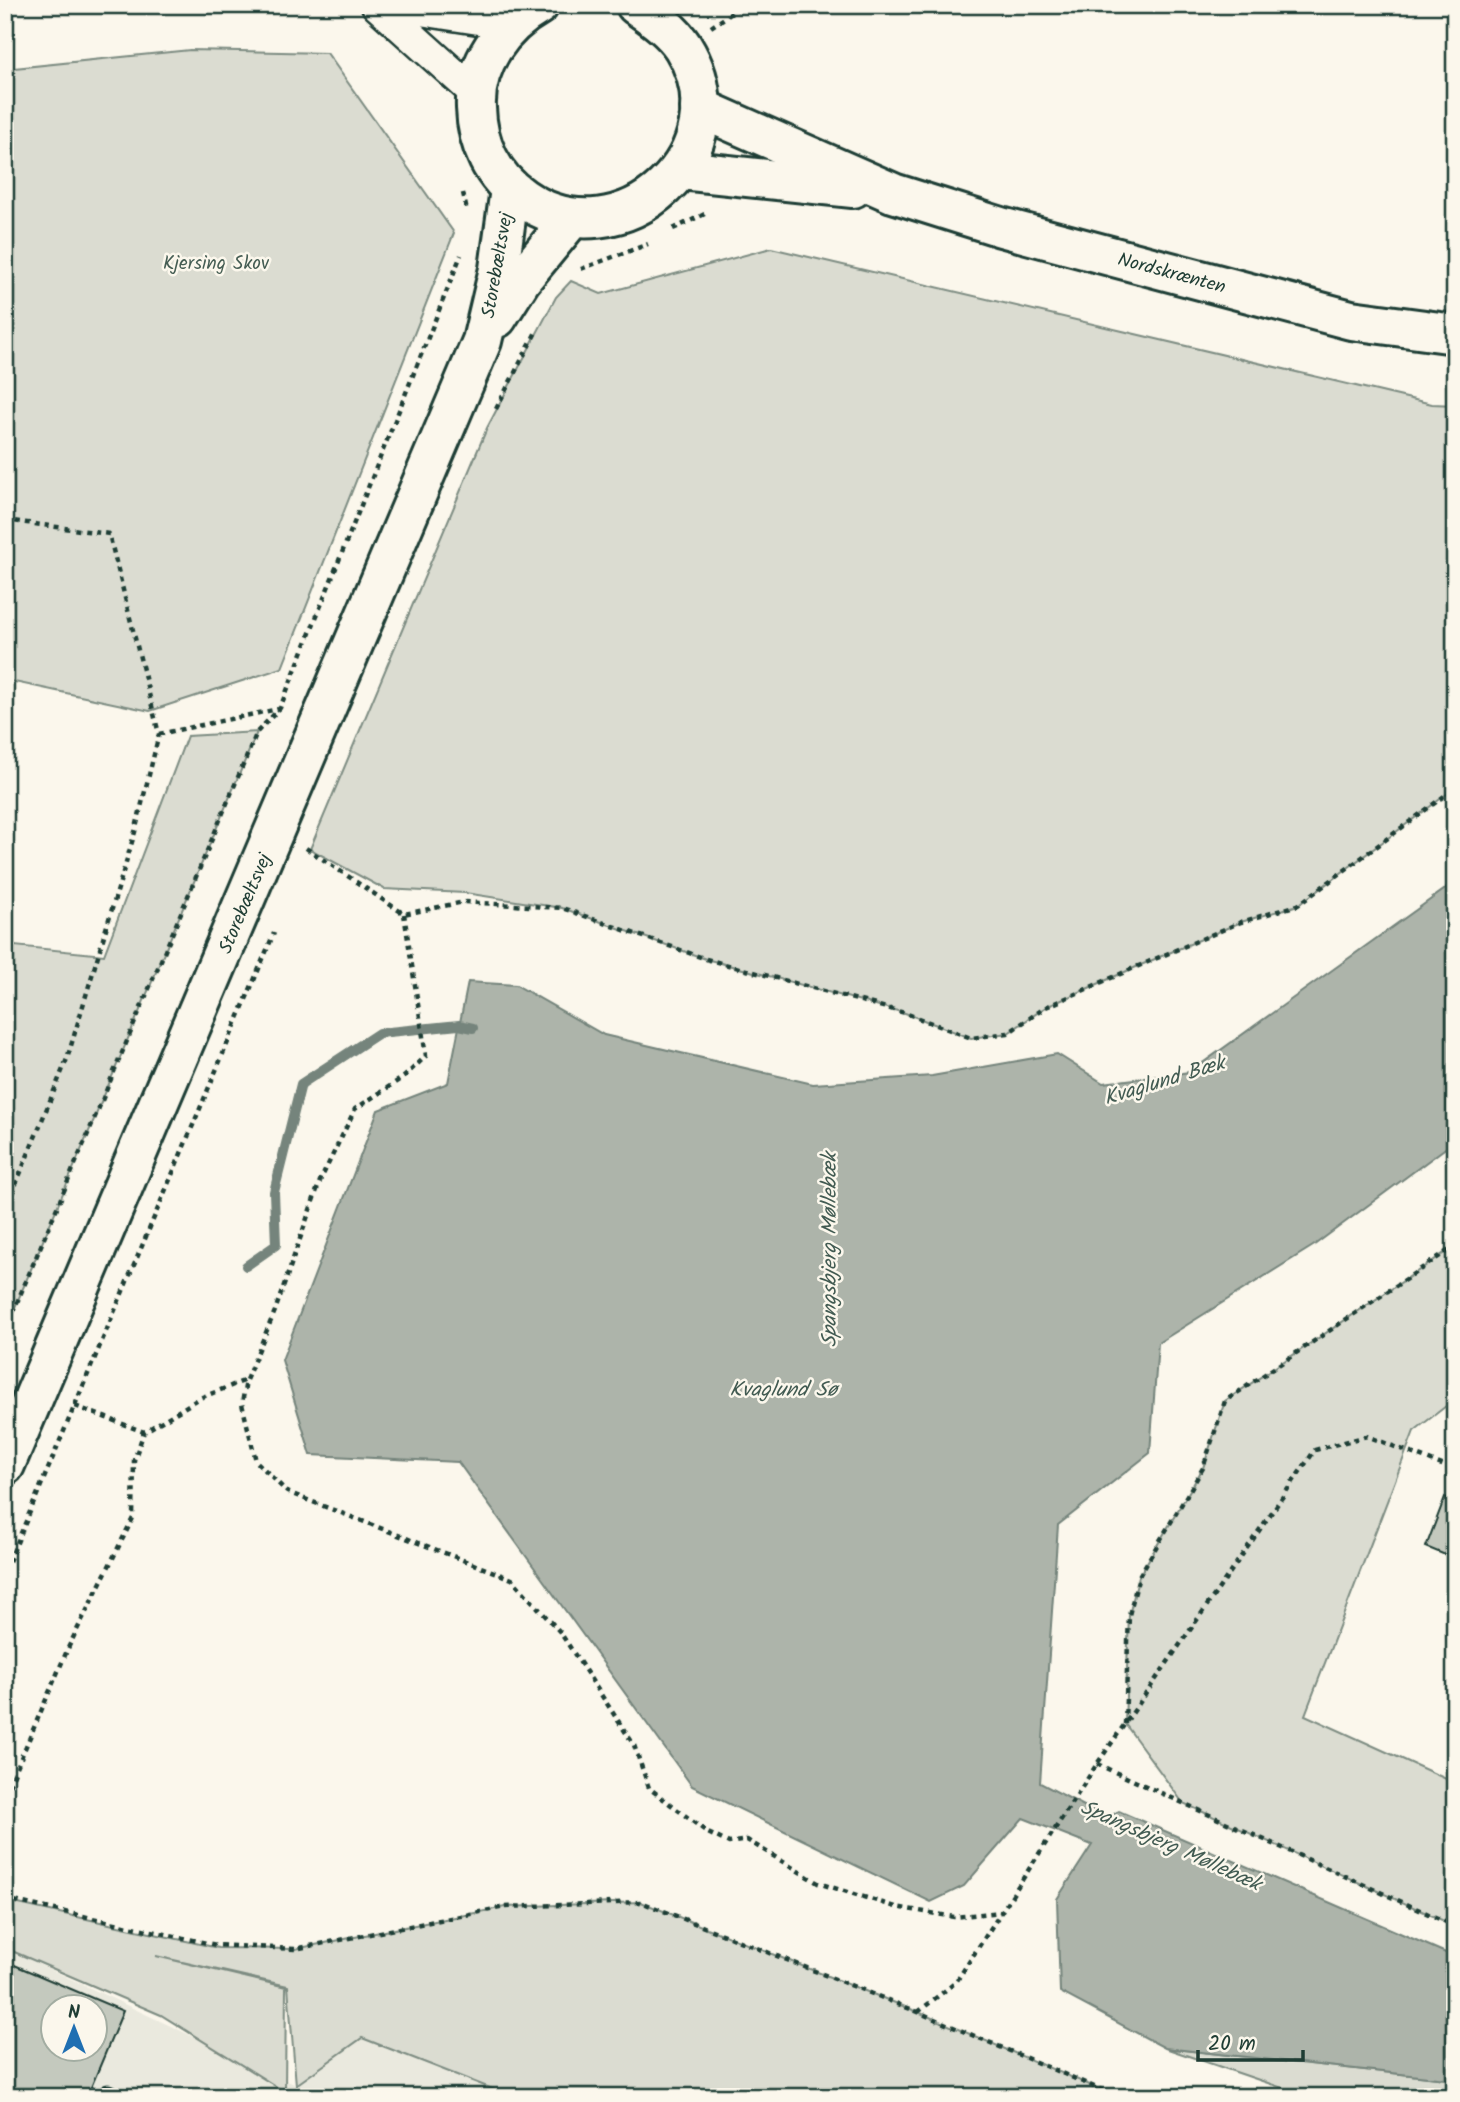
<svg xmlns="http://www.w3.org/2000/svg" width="1460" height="2102" font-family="Kalam,sans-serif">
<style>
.built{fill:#eae9de;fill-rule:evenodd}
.green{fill:#dbdcd1;stroke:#7d8c82;stroke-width:2}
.water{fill:#adb4aa;stroke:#74847b;stroke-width:2}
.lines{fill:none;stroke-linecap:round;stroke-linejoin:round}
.stream{stroke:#74847b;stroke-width:10}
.building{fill:#c4c9be;stroke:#1f3d34;stroke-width:2;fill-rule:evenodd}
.lane-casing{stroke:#1f3d34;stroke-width:21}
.street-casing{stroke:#1f3d34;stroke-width:35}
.secondary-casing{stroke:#1f3d34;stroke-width:44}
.path{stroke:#1f3d34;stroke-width:4.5;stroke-dasharray:5 5;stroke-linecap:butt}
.lane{stroke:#fbf7ec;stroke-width:16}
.street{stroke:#fbf7ec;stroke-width:30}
.secondary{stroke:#fbf7ec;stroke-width:38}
.labels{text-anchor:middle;stroke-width:5;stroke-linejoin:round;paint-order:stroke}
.park-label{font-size:19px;fill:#455d53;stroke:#fbf7ec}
.street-label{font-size:19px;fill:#1f3d34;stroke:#fbf7ec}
.water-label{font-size:21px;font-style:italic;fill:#425b52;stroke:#fbf7ec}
</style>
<rect width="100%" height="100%" fill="#fbf7ec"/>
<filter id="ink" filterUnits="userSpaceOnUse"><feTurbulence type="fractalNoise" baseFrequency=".0143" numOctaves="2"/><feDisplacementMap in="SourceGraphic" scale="14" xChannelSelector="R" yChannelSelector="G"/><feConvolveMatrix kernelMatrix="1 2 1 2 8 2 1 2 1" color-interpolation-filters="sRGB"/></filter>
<g filter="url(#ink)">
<path class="built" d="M5,1948L296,2085L362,2038L513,2097H5ZM52,2008H94V2050H52Z"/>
<g class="green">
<polygon points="190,50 327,53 454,233 282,668 150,711 5,680 5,69"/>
<polygon points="771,248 1432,404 1455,405 1455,788 1298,905 1241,922 1127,971 1046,1007 1008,1033 971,1038 905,1013 706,959 562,908 465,893 384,889 310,849 487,428 556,297 571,281 601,294"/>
<polygon points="257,732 5,1331 5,945 104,955 187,736"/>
<polygon points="1455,1246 1455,1399 1414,1431 1305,1715 1455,1783 1455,1926 1183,1803 1125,1724 1129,1615 1139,1576 1203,1468 1225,1401"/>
<polygon points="5,1901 218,1948 295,1949 505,1907 641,1902 918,2012 1118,2097 513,2097 362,2038 296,2085 288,1986 156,1956 286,1987 285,2092 161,2015 5,1948"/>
<polygon points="1165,2048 1455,2080 1455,2097 1309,2097"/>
</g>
<polygon class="water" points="1455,882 1455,1141 1313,1246 1158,1343 1150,1453 1058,1525 1040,1783 1107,1818 1119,1811 1455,1957 1455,2080 1165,2048 1060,1992 1057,1899 1092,1845 1023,1818 964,1886 931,1902 692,1786 458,1462 311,1455 282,1360 378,1110 448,1083 468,982 516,985 604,1035 813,1084 932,1076 1057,1054 1103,1083 1190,1072"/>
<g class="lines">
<polyline class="stream" points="246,1266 276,1245 274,1192 301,1084 379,1033 459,1025 473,1028"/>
</g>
<g class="building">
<polygon points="1455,1493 1455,1559 1426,1547 1445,1497 1452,1500"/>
<path d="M5,1961L123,2011L87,2097H5ZM52,2008H94V2050H52Z"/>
</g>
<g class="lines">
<g class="lane-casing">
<polyline id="lane" points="108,2094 115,2097"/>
</g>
<g class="street-casing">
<g id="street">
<polyline points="377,5 475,93"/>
<polyline points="388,5 511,24"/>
</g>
</g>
<g class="secondary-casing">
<g id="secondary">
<path d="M539,5C502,26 474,64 476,108C477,144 492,177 523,198C622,266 747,150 683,47C671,29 653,17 636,5"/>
<polyline points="700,108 893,193 1001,227 1351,320 1455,334"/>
<polyline points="681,170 853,188"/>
<polyline points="497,318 521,280 571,219"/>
<polyline points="5,1465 482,341 499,269 510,189"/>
</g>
</g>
<g class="path">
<polyline points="711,27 744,5"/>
<polyline points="5,48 7,47"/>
<polyline points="463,193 467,211"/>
<polyline points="673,229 709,212"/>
<polyline points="581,269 648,244"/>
<polyline points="496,409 537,330"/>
<polyline points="5,520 109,534 159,734 135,832 67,1059 5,1211"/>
<polyline points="159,734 278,709"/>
<polyline points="306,848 404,914 464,902 562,908 706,959 905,1013 971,1038 1008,1033 1046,1007 1127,971 1241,922 1298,905 1455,788"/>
<polyline points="404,914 426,1056 405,1076 355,1109 320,1181 275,1311 246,1380 242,1404 256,1461 287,1492 512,1579 560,1632 634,1745 649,1788 708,1833 729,1843 747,1840 818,1883 896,1907 954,1917 1001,1912"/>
<polyline points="5,1331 257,732 280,708 461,255"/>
<polyline points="75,1406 144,1432"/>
<polyline points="5,1571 274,933"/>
<polyline points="1125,1724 1129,1615 1139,1576 1203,1468 1225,1401 1455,1246"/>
<polyline points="1097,1764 1455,1926"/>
<polyline points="5,1795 69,1646 133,1518 134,1460 144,1432 200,1398 246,1380"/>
<polyline points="5,1899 216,1945 295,1949 505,1907 641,1902 918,2012 1118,2097"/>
<polyline points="918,2012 956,1982 1097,1764 1315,1450 1367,1436 1455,1470"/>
</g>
<use href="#lane" class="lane"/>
<use href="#street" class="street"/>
<use href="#secondary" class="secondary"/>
</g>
</g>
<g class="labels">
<g class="park-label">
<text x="216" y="269">Kjersing Skov</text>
</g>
<g class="street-label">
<text transform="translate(496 265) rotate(-80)" y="7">Storebæltsvej</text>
<text transform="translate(1172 272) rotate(15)" y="7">Nordskrænten</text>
<text transform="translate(244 903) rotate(-67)" y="7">Storebæltsvej</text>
</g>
<g class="water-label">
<text transform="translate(1164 1080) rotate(-17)" y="7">Kvaglund Bæk</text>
<text transform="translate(829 1250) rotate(-90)" y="7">Spangsbjerg Møllebæk</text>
<text x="783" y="1396">Kvaglund Sø</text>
<text transform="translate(1171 1845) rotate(24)" y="7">Spangsbjerg Møllebæk</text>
</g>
</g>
<rect width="1460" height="2102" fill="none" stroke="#fbf7ec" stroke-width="28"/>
<rect x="14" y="14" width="1432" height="2074" fill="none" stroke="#1f3d34" stroke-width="2.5" filter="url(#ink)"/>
<g transform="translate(74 2028)"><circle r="33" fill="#fbf7ec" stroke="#a3ada2" stroke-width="2"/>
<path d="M0-5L12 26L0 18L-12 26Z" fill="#1f6fb2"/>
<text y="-10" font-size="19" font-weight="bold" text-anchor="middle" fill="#1f3d34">N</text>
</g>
<path d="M1198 2050v10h105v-10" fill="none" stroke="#1f3d34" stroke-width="3.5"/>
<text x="1208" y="2050" font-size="21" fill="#1f3d34" stroke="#fbf7ec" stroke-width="5" paint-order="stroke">20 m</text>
</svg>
